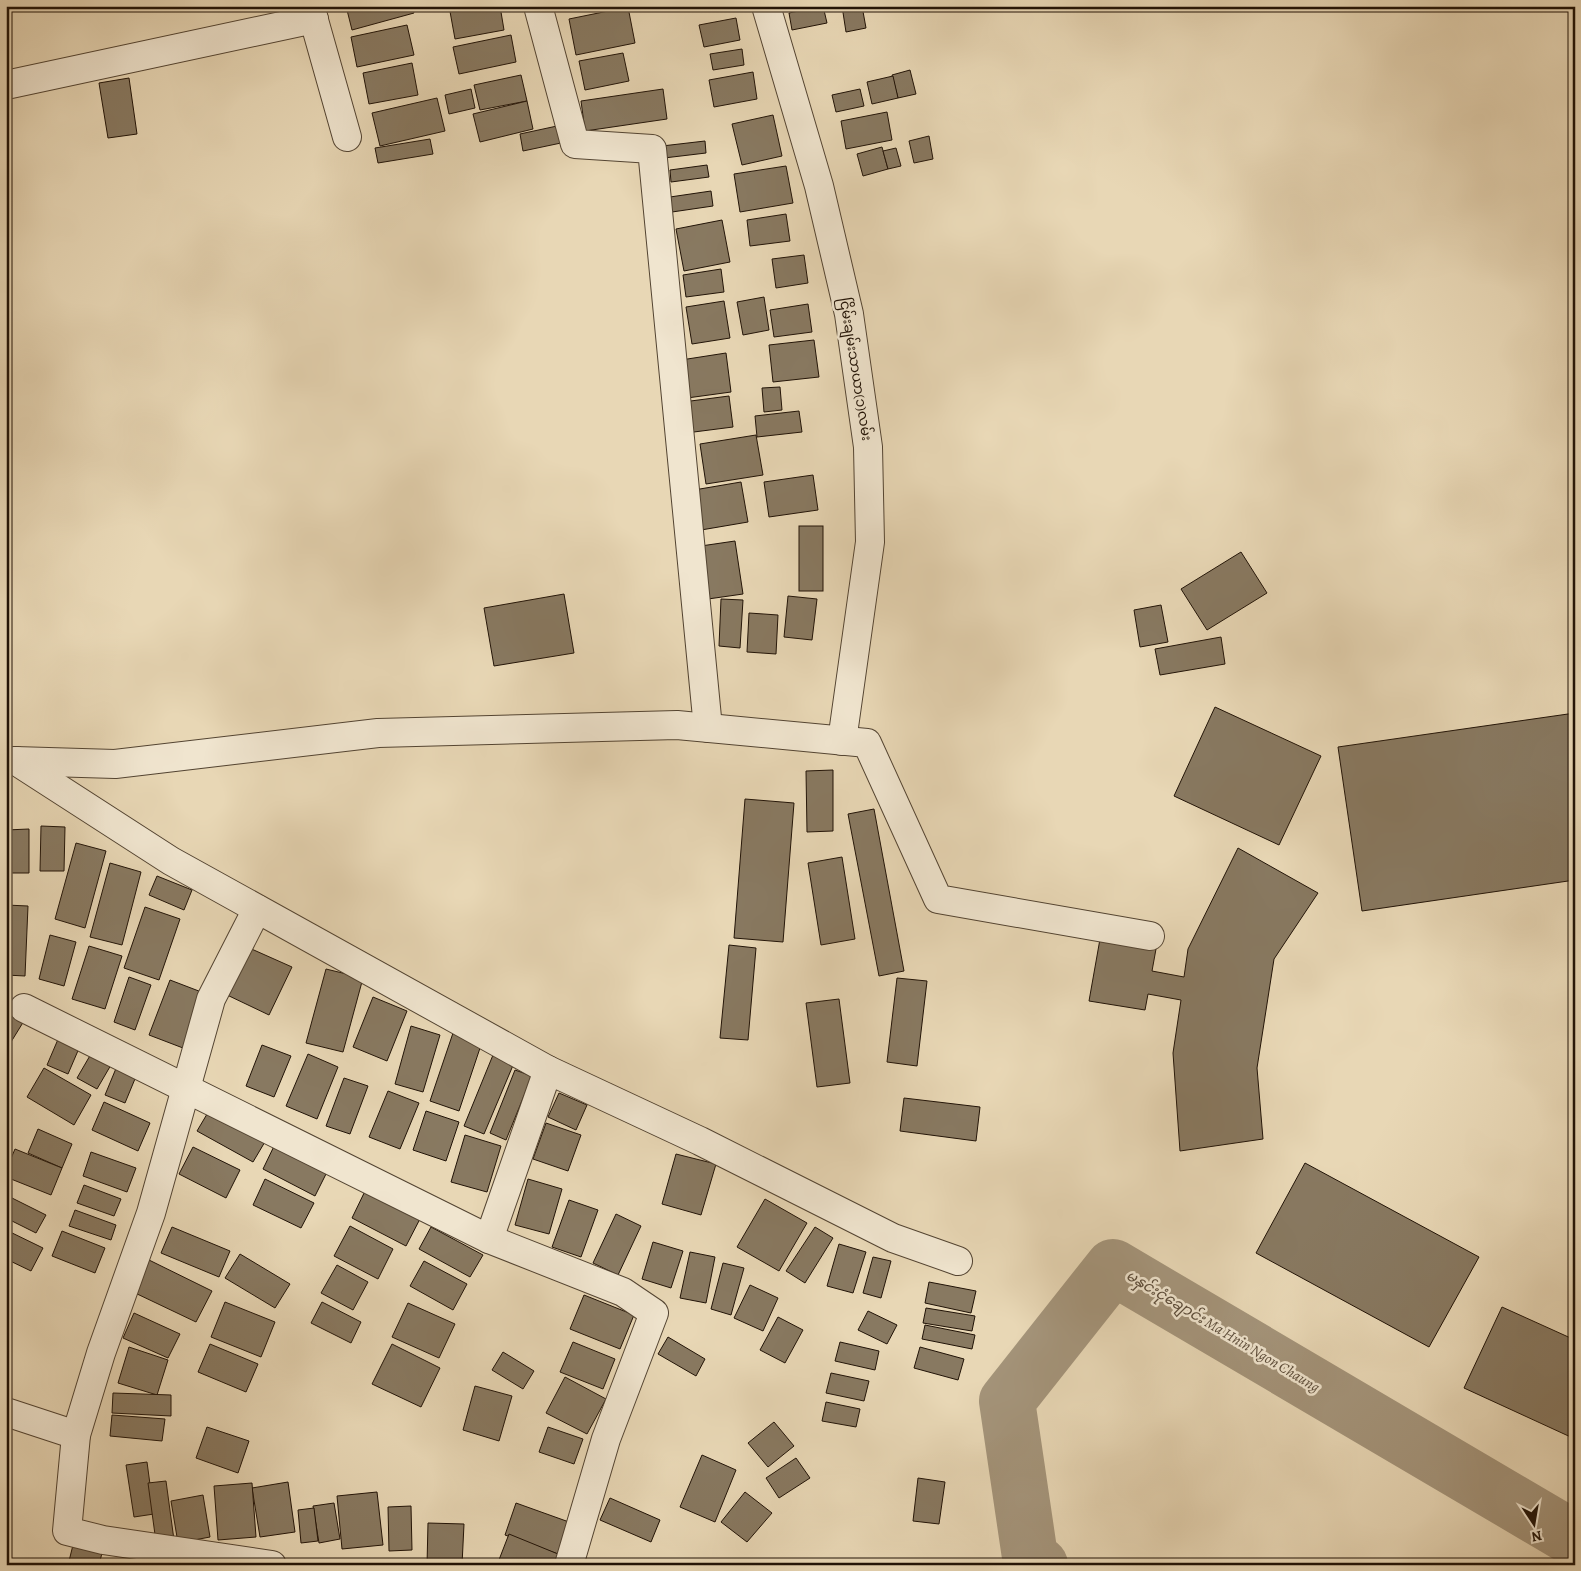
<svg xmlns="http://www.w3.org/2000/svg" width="1581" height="1571" font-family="Alegreya,'Noto Sans Myanmar',serif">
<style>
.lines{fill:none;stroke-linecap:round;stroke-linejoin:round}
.river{stroke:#a4947a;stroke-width:56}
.building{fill:#887961;stroke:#211307}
.minor-casing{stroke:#534432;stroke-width:30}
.minor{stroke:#f0e5cf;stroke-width:28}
.labels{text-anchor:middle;stroke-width:5;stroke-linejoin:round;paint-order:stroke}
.street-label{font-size:14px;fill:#211307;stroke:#f0e5cf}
.water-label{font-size:15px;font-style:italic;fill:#5c4d3b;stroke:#f0e5cf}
</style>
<rect width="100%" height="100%" fill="#e8d7b5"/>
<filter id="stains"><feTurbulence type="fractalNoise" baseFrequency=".004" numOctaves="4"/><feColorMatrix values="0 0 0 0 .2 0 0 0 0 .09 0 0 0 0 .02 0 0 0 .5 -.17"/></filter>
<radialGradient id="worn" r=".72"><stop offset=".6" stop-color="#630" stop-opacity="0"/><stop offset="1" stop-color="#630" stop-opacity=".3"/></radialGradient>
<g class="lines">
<polyline class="river" points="1040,1565 1030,1557 1007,1401 1113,1267 1575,1539"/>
</g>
<g class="building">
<polygon points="346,6 412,6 414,13 352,30"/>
<polygon points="449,6 500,6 504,30 455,39"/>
<polygon points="566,6 594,6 567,11"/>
<polygon points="823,6 827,23 792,30 789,13"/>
<polygon points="842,6 862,6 866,28 846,32"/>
<polygon points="628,7 635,43 576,55 569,19"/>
<polygon points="736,18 740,40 704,47 699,25"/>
<polygon points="407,25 414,55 357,67 351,37"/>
<polygon points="511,35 516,62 459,74 453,47"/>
<polygon points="742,49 744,65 713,70 710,54"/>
<polygon points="623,53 629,81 585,90 579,61"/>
<polygon points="412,63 418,95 369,104 363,73"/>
<polygon points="910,70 916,94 898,98 892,75"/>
<polygon points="753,72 757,99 714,107 709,80"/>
<polygon points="521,75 527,101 480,110 474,85"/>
<polygon points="893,76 898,98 872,104 867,82"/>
<polygon points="129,78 137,134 108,138 99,83"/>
<polygon points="471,89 475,108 449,114 445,95"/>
<polygon points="663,89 667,119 585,131 581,101"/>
<polygon points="860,89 864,106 836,112 832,95"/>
<polygon points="437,98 445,131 380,146 372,113"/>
<polygon points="527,101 533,129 480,142 473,114"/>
<polygon points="887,112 892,140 846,149 841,121"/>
<polygon points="773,115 782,156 742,165 732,124"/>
<polygon points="557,126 561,143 523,151 520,134"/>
<polygon points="929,136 933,159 914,163 909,141"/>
<polygon points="430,139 433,154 378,163 375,148"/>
<polygon points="705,141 706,153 664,158 662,146"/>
<polygon points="882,147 888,169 863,176 857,154"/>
<polygon points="896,148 901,166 888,169 883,151"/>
<polygon points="707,165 709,177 671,182 670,170"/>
<polygon points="786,166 793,203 740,212 734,174"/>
<polygon points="711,191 713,206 672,212 670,197"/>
<polygon points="786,214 790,241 750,246 747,220"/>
<polygon points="722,220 730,262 684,271 676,229"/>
<polygon points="804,255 808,283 776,288 772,259"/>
<polygon points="721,269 724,292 686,297 683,275"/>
<polygon points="764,297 769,330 743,335 737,302"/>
<polygon points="724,301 730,338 692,344 686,307"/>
<polygon points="808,304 812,332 774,337 770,310"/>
<polygon points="814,340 819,377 773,382 769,345"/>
<polygon points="726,353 731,392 687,398 681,360"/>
<polygon points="780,387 782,410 764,412 762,388"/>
<polygon points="729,396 733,427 686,433 683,402"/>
<polygon points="799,411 802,432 757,437 755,416"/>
<polygon points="756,435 763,475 706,484 700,444"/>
<polygon points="813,475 818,510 769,517 764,482"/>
<polygon points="741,482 748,522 701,530 694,490"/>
<rect x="799" y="526" width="24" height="65"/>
<polygon points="735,541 743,594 701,600 694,547"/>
<polygon points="1241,552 1267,593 1207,630 1181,589"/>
<polygon points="564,594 574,653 494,666 484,608"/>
<polygon points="788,596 817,599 812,640 784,637"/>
<polygon points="721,599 743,600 740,648 719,646"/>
<polygon points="1161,605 1168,642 1140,647 1134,610"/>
<polygon points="749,613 778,615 776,654 747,652"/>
<polygon points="1221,637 1225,664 1160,675 1155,649"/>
<polygon points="1215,707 1321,756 1279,845 1174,796"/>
<polygon points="1575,713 1575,880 1362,911 1338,747"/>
<polygon points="833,770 833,831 807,832 806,771"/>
<polygon points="745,799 794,803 783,942 734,938"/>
<polygon points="874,809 904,971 879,976 848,814"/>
<polygon points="41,826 65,827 64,871 40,871"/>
<polygon points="29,829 29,873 6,873 6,830"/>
<polygon points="76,843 106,851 85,928 55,919"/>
<polygon points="1238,848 1318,893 1274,959 1257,1068 1263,1139 1180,1151 1173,1053 1181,1000 1148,994 1145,1010 1089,1001 1100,939 1156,949 1152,971 1184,977 1188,949"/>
<polygon points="842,857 855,939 821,945 808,863"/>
<polygon points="110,863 141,872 122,945 90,937"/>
<polygon points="157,876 192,890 184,910 149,895"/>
<polygon points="6,905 28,906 25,976 6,975"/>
<polygon points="145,907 180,919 159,980 124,968"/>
<polygon points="50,935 76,942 64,986 39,979"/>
<polygon points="729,945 756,948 748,1040 720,1038"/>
<polygon points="89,946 122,956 105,1009 72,999"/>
<polygon points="247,947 292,967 269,1015 225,994"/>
<polygon points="326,969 363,978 343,1052 306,1043"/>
<polygon points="129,977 151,985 135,1030 114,1022"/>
<polygon points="897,978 927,981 917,1066 887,1062"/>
<polygon points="170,980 204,993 183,1048 149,1035"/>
<polygon points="373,997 407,1011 387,1061 353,1047"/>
<polygon points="839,999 850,1083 817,1087 806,1003"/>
<polygon points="6,1004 27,1016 11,1042 6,1039"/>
<polygon points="411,1026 440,1035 423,1092 395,1084"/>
<polygon points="453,1033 482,1042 459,1111 430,1101"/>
<polygon points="59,1037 80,1046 68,1074 47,1065"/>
<polygon points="262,1045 291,1056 274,1097 246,1086"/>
<polygon points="95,1047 115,1058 97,1089 77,1078"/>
<polygon points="308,1054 338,1067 317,1119 286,1106"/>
<polygon points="493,1055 514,1063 484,1134 464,1126"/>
<polygon points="117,1066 137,1074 125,1103 105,1095"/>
<polygon points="44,1068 91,1095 74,1125 27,1097"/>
<polygon points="515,1070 532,1076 506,1140 490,1133"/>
<polygon points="344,1078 368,1086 350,1134 326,1126"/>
<polygon points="388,1091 419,1103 400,1149 369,1137"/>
<polygon points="559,1093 587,1105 576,1130 548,1117"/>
<polygon points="904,1098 980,1107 976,1141 900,1131"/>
<polygon points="104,1102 150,1123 138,1151 92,1130"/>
<polygon points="213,1104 269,1135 253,1162 197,1131"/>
<polygon points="426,1111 459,1122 446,1161 413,1150"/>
<polygon points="546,1123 581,1135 568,1171 533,1159"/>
<polygon points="38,1129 72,1144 62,1168 28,1153"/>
<polygon points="465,1135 501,1146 487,1192 451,1182"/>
<polygon points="277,1140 330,1166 315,1196 263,1169"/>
<polygon points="193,1147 240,1170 226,1198 179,1174"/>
<polygon points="15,1149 62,1168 51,1195 6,1177 6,1170"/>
<polygon points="91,1152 136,1168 127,1192 83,1176"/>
<polygon points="676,1154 716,1164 701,1215 662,1204"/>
<polygon points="1305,1163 1479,1257 1429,1347 1256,1253"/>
<polygon points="265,1179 314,1203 301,1228 253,1205"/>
<polygon points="528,1179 562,1189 549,1234 515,1225"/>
<polygon points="84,1185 121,1199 114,1216 77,1203"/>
<polygon points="367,1187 422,1215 406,1246 352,1218"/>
<polygon points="6,1195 46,1215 36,1233 6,1218"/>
<polygon points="765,1199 807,1223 779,1271 737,1247"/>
<polygon points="569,1200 598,1210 581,1257 552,1247"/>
<polygon points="75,1210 116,1225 111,1240 69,1226"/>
<polygon points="616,1214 641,1226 618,1275 593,1263"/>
<polygon points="350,1226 393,1249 378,1279 334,1256"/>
<polygon points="172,1227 230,1251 219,1277 161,1253"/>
<polygon points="431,1227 483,1255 470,1277 419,1249"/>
<polygon points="815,1227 833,1238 805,1283 786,1271"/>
<polygon points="6,1230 43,1248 31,1271 6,1259"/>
<polygon points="62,1231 105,1248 95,1273 52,1256"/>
<polygon points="653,1242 683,1251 671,1288 642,1279"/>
<polygon points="839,1244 866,1252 853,1293 827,1286"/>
<polygon points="690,1252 715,1257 706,1303 680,1298"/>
<polygon points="240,1254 290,1284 275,1308 225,1278"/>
<polygon points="873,1257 891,1261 881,1298 863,1293"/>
<polygon points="149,1260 212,1291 196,1322 133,1292"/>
<polygon points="424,1261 467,1284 453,1310 410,1286"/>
<polygon points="723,1263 744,1268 731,1315 711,1309"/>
<polygon points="337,1265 368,1282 353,1310 321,1293"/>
<polygon points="929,1282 976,1291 971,1313 925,1303"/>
<polygon points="750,1285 778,1298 763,1331 734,1318"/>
<polygon points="584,1295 634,1315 620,1349 570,1329"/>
<polygon points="225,1302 275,1322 261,1357 211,1337"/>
<polygon points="322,1302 361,1322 351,1343 311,1323"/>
<polygon points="408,1303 455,1324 439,1358 392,1337"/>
<polygon points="1502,1307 1575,1340 1575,1439 1464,1388"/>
<polygon points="926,1308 975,1316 972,1331 923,1323"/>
<polygon points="868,1311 897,1325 887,1344 858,1330"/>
<polygon points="134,1313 180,1334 168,1358 123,1338"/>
<polygon points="778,1317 803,1330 785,1363 760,1350"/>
<polygon points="925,1325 975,1335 972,1349 922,1339"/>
<polygon points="668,1337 705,1359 696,1376 658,1354"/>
<polygon points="573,1342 615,1359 603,1389 560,1372"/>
<polygon points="840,1342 879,1351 875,1370 835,1361"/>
<polygon points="210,1344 258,1364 246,1392 198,1372"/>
<polygon points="392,1344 440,1368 421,1407 372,1384"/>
<polygon points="129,1347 168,1360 157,1395 118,1383"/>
<polygon points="920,1347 964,1359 958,1380 914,1368"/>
<polygon points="503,1352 534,1371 523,1389 492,1370"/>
<polygon points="831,1373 869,1381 864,1401 826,1393"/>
<polygon points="565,1377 606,1399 587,1434 546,1413"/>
<polygon points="475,1386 512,1396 499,1441 463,1430"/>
<polygon points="113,1393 171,1395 171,1416 112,1413"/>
<polygon points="826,1402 860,1409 856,1427 822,1421"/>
<polygon points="112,1415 165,1419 162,1441 110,1436"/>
<polygon points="774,1422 794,1446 768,1467 748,1443"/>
<polygon points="207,1427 249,1441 238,1473 196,1458"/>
<polygon points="548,1427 583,1439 574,1464 539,1452"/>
<polygon points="702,1455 736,1470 715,1522 680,1507"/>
<polygon points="796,1458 810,1478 779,1498 766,1478"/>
<polygon points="147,1462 154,1514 134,1517 126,1465"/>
<polygon points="918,1478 945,1482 939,1524 913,1521"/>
<polygon points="166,1481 174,1540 156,1542 148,1483"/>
<polygon points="288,1482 295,1532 260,1537 252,1488"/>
<polygon points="252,1483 256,1537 218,1540 214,1486"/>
<polygon points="377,1492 383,1545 342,1549 337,1496"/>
<polygon points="745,1492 772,1513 747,1542 721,1522"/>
<polygon points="203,1495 210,1537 178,1543 171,1501"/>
<polygon points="610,1498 660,1520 651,1542 600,1520"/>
<polygon points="334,1503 340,1539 319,1543 313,1506"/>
<polygon points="516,1503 569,1522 558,1554 505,1535"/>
<polygon points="411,1506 412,1550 389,1551 388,1507"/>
<polygon points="314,1508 318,1541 301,1543 298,1510"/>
<polygon points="428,1523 464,1524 462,1565 427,1565"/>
<polygon points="509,1534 558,1554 554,1565 497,1565"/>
<polygon points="73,1545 102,1553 99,1565 68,1565"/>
</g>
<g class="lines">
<g class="minor-casing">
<g id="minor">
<polyline points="310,6 347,137"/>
<polyline points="538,6 575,144 652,149 708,728"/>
<polyline points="766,6 819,186 849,314 868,447 870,542 842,741"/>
<polyline points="6,85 314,19"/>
<polyline points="15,761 115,764 378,733 677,725 867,743 938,899 1150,936"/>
<polyline points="16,761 171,861 548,1070 489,1239 24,1008"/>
<polyline points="257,909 211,999 151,1213 101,1353 76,1435 67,1531 103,1540 272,1565"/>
<polyline points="548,1070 700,1141 893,1238 958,1261"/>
<polyline points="489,1239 623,1292 654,1313 606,1439 569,1565"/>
<polyline points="6,1412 76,1435"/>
</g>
</g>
<use href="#minor" class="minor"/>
</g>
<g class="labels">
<g class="street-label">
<text transform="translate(856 369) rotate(81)" y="5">ငြိမ်းချမ်းသာယာ(၁)လမ်း</text>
</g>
<g class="water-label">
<text transform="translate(1223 1331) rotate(31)" y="5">မနှင်းငုံချောင်း Ma Hnin Ngon Chaung</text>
</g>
</g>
<rect width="1581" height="1571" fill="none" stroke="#e8d7b5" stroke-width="25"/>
<rect x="8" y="8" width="1566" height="1556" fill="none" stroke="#211307" stroke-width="2.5"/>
<rect x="12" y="12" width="1556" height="1546" fill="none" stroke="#211307"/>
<g transform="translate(1534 1524) rotate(168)" stroke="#f0e5cf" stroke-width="4" paint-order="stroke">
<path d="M0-4L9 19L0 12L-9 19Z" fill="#211307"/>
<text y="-8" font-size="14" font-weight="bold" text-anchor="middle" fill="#211307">N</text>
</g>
<rect width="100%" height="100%" filter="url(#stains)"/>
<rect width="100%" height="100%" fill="url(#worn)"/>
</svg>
